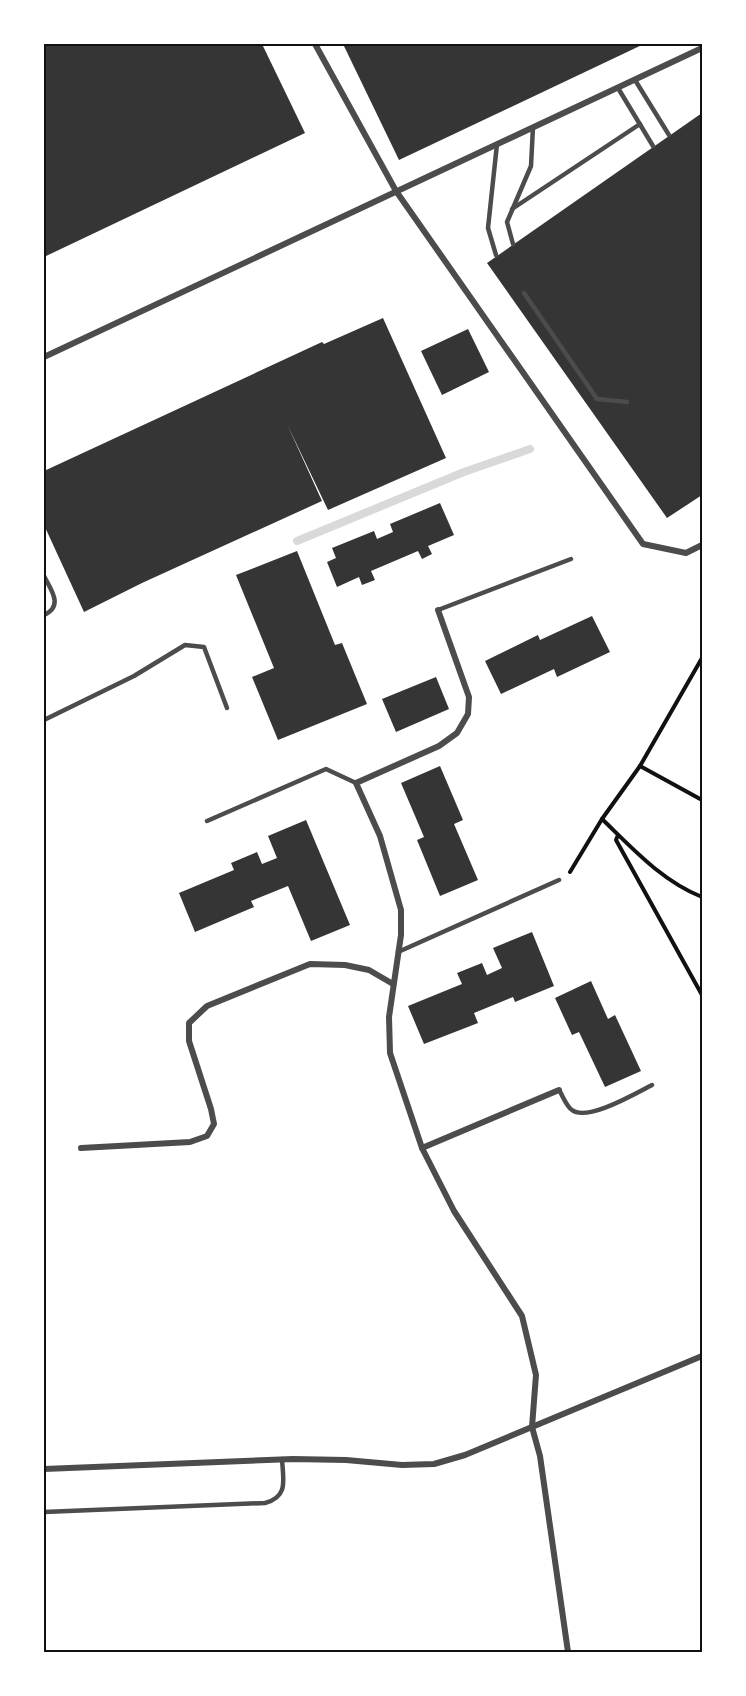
<svg xmlns="http://www.w3.org/2000/svg" width="746" height="1696" font-family="Inter,sans-serif">
<style>
.lines{fill:none;stroke-linecap:round;stroke-linejoin:round}
.stream{stroke:#d9d9d9;stroke-width:8}
.building{fill:#353535}
.path{stroke:#111;stroke-width:4}
.service{stroke:#4c4c4c;stroke-width:4.5}
.minor{stroke:#4c4c4c;stroke-width:6}
.neatline{fill:none;stroke:#111;stroke-width:2}
</style>
<rect width="100%" height="100%" fill="#fff"/>
<g class="lines">
<polyline class="stream" points="297,541 464,472 530,449"/>
</g>
<g class="building">
<polygon points="44,44 262,44 305,133 44,257"/>
<polygon points="343,44 644,44 399,160"/>
<polygon points="702,113 702,495 667,518 487,263"/>
<polygon points="383,318 446,458 328,510 287,424 322,501 142,583 84,612 44,525 44,471 322,342 324,344"/>
<polygon points="468,329 489,372 442,395 421,351"/>
<polygon points="440,503 454,535 428,546 432,554 422,559 418,551 371,571 375,580 362,585 359,577 337,587 327,562 336,558 332,548 374,531 377,539 393,532 390,524"/>
<polygon points="297,551 335,645 342,643 367,704 278,740 252,677 274,668 236,575"/>
<polygon points="592,616 610,652 557,677 554,669 501,694 485,661 538,635 540,640"/>
<polygon points="436,677 449,709 396,732 382,699"/>
<polygon points="440,766 463,820 454,824 478,880 440,896 417,840 424,837 401,783"/>
<polygon points="306,820 350,925 311,941 288,886 251,901 254,907 195,932 179,893 234,870 231,863 257,852 262,864 277,858 268,836"/>
<polygon points="532,932 554,986 515,1002 513,997 474,1013 478,1023 424,1044 408,1006 462,984 457,973 482,963 487,975 502,968 493,948"/>
<polygon points="591,981 608,1019 615,1015 641,1071 605,1087 579,1032 572,1035 555,998"/>
</g>
<g class="lines">
<g class="path">
<polyline points="640,766 702,800"/>
<path d="M602,819C633,849 662,881 702,897"/>
<polyline points="618,835 616,840 702,995"/>
<polyline points="570,872 602,819 640,766 702,658"/>
</g>
<g class="service">
<polyline points="635,80 669,135"/>
<polyline points="618,88 653,146"/>
<polyline points="512,209 640,124"/>
<polyline points="513,244 507,222 531,166 533,127"/>
<polyline points="496,255 488,228 497,144"/>
<polyline points="524,293 597,399 627,402"/>
<path d="M44,576C51,590 64,606 44,615"/>
<polyline points="438,610 571,559"/>
<polyline points="44,720 134,676 185,645 204,647 227,708"/>
<polyline points="207,821 326,769 356,783"/>
<polyline points="398,952 559,880"/>
<path d="M559,1090C563,1096 566,1106 572,1110C587,1122 636,1093 652,1085"/>
<path d="M44,1512L265,1503C289,1497 283,1479 282,1459"/>
</g>
<g class="minor">
<polyline points="315,44 396,191 643,544 686,553 702,545"/>
<polyline points="44,357 702,48"/>
<polyline points="438,610 469,697 468,714 457,733 439,746 356,783 380,836 401,910 401,935 389,1017 390,1053 422,1148 454,1211 522,1316 536,1375 532,1427 540,1456 568,1652"/>
<polyline points="81,1148 190,1142 207,1136 214,1124 211,1109 189,1041 189,1023 207,1006 310,964 345,965 369,970 393,984"/>
<polyline points="422,1148 559,1090"/>
<polyline points="44,1469 293,1459 346,1460 402,1465 434,1464 465,1455 702,1356"/>
</g>
</g>
<rect width="746" height="1696" fill="none" stroke="#ffffff" stroke-width="90"/>
<rect x="45" y="45" width="656" height="1606" class="neatline"/>
</svg>
